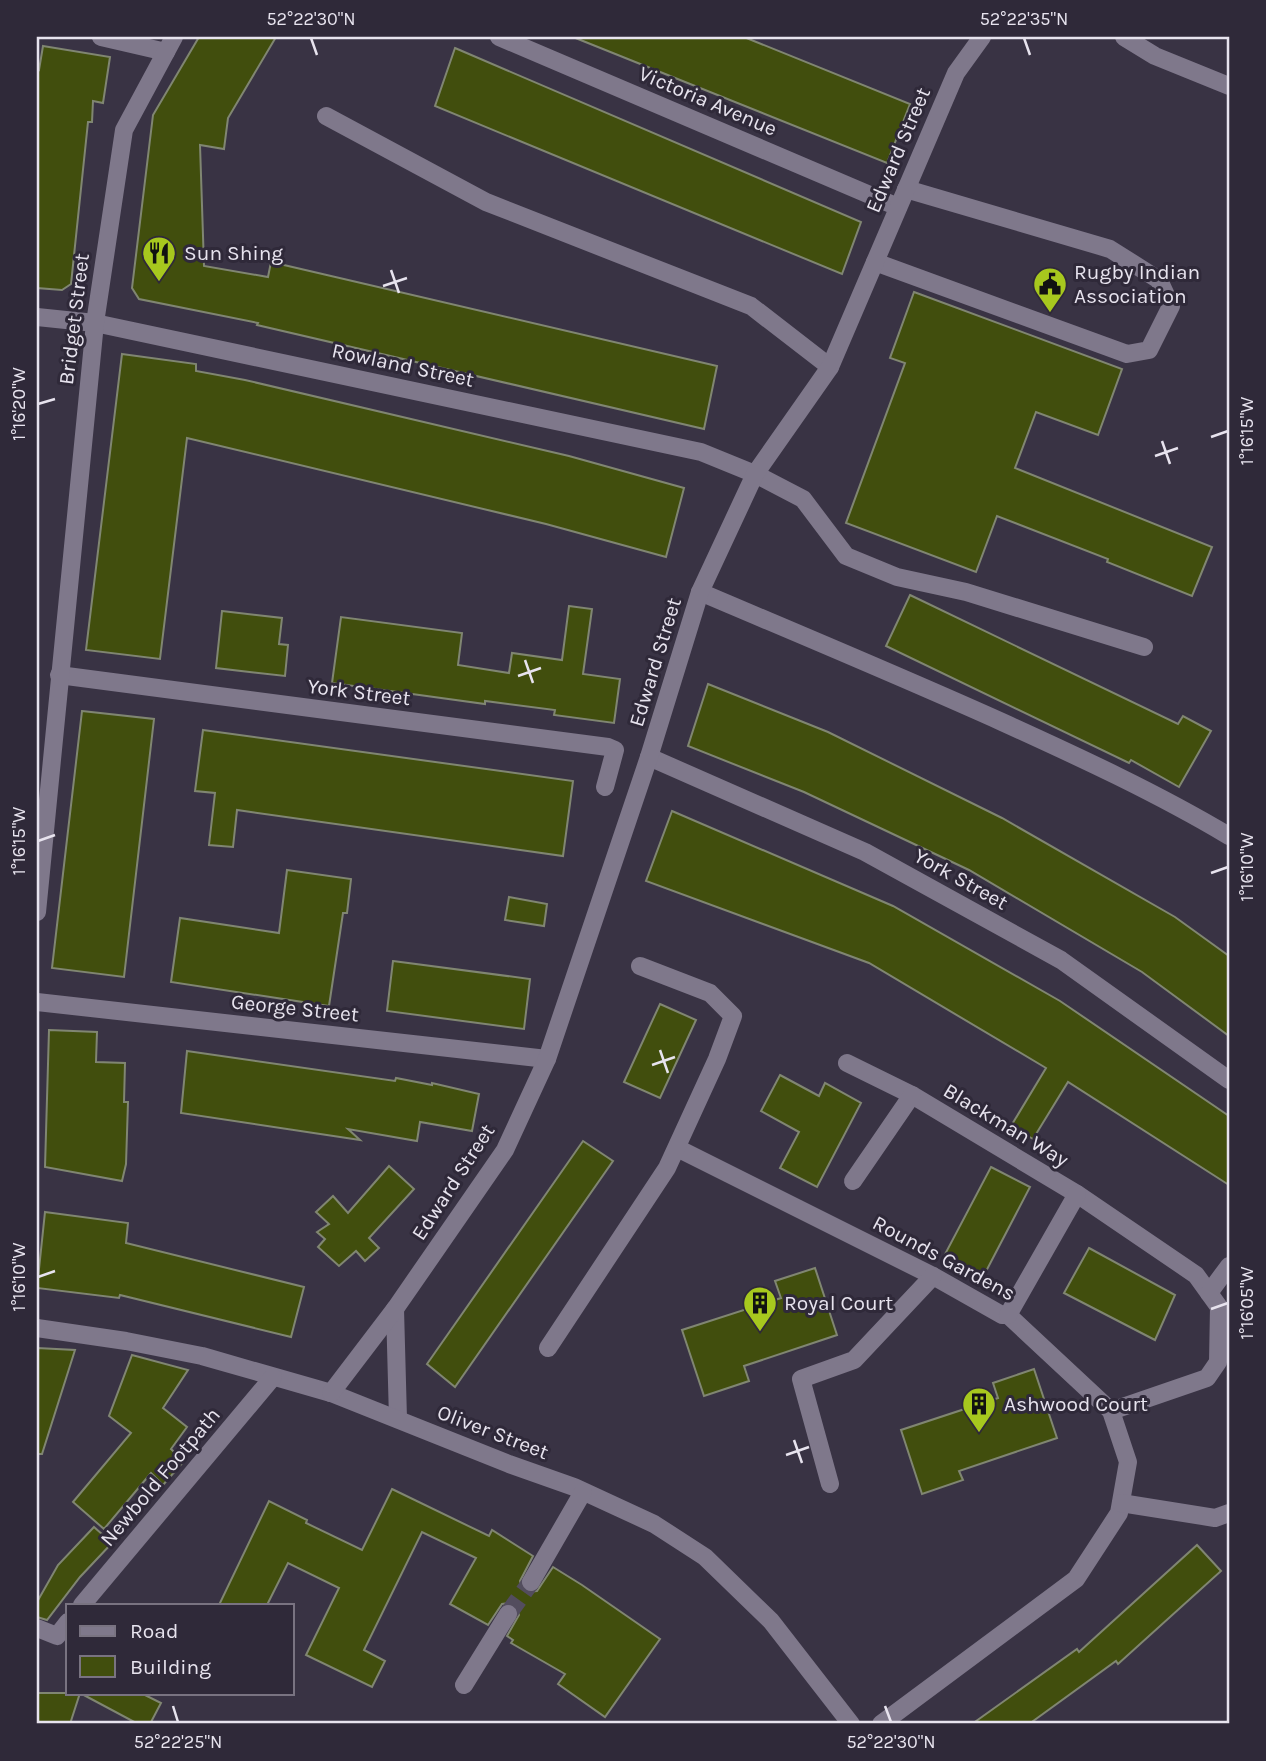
<svg xmlns="http://www.w3.org/2000/svg" width="1266" height="1761" font-family="Karla,sans-serif">
<style>
.building{fill:#414e0d;stroke:#808672;stroke-width:2}
.lines{fill:none;stroke-linecap:round;stroke-linejoin:round}
.minor-tunnel{stroke:#534d5e;stroke-width:18;stroke-dasharray:18 9;stroke-linecap:butt}
.minor{stroke:#7f788b;stroke-width:18}
.ticks{fill:none;stroke:#e7e3ee;stroke-width:2.5}
.labels{text-anchor:middle;stroke-width:6;stroke-linejoin:round;paint-order:stroke}
.street-label{font-size:21px;fill:#e7e3ee;stroke:#2f2939}
.poi-label{font-size:21px;fill:#e7e3ee;stroke:#2f2939;text-anchor:start}
.neatline{fill:none;stroke:#e7e3ee;stroke-width:2.5}
.ticks-label{font-size:18px;text-anchor:middle;fill:#e7e3ee}
</style>
<rect width="100%" height="100%" fill="#393344"/>
<g class="building">
<polygon points="199,37 276,37 228,118 224,149 200,145 204,266 268,277 271,262 717,366 704,429 257,325 258,323 139,299 132,288 153,115"/>
<polygon points="573,37 744,37 910,104 887,163"/>
<polygon points="43,46 110,57 103,103 93,101 92,122 88,122 71,284 62,290 37,288 37,69 39,70"/>
<polygon points="455,48 861,222 842,274 435,106"/>
<polygon points="914,292 1122,369 1098,435 1036,412 1015,468 1212,547 1192,596 1107,562 1108,559 997,516 976,572 846,523 905,363 890,358"/>
<polygon points="122,354 196,364 196,371 245,380 569,456 684,488 666,557 546,524 187,438 160,659 86,650"/>
<polygon points="910,595 1178,724 1183,716 1211,731 1179,787 1131,760 1129,763 886,646"/>
<polygon points="569,606 592,609 583,674 620,679 614,723 554,715 555,710 485,701 485,704 332,683 341,617 462,633 458,665 509,673 512,653 562,660"/>
<polygon points="222,611 282,618 279,644 288,645 285,676 216,668"/>
<polygon points="708,684 828,732 1002,818 1175,917 1229,956 1229,1036 1142,972 969,870 804,792 688,746"/>
<polygon points="82,711 154,719 124,977 52,968"/>
<polygon points="203,730 573,781 563,856 237,810 233,847 209,845 215,793 195,791"/>
<polygon points="672,811 893,906 1060,1001 1229,1116 1229,1185 1068,1082 1033,1139 1011,1126 1046,1068 869,963 646,881"/>
<polygon points="287,870 351,879 347,913 343,913 329,1006 171,982 180,918 279,933"/>
<polygon points="509,897 547,904 544,926 505,920"/>
<polygon points="393,961 530,979 524,1029 387,1011"/>
<polygon points="660,1004 696,1020 660,1098 624,1082"/>
<polygon points="49,1030 97,1032 96,1062 125,1063 124,1102 128,1102 126,1164 122,1181 45,1167"/>
<polygon points="187,1051 395,1081 396,1078 432,1085 432,1083 479,1094 472,1131 420,1122 417,1141 348,1129 360,1140 181,1113"/>
<polygon points="780,1075 819,1096 825,1083 861,1103 817,1187 780,1168 799,1132 761,1111"/>
<polygon points="583,1141 613,1161 455,1387 427,1364"/>
<polygon points="389,1166 414,1189 369,1238 379,1248 365,1261 356,1251 339,1266 318,1247 325,1239 317,1232 329,1224 316,1212 333,1196 348,1213"/>
<polygon points="991,1167 1030,1187 982,1279 943,1258"/>
<polygon points="45,1212 128,1223 126,1243 304,1287 291,1337 120,1295 119,1298 37,1288"/>
<polygon points="1089,1248 1175,1295 1155,1340 1064,1293"/>
<polygon points="815,1268 837,1335 744,1366 749,1381 704,1396 682,1330 781,1298 775,1281"/>
<polygon points="37,1348 75,1350 42,1454 37,1454"/>
<polygon points="132,1355 188,1370 163,1408 187,1427 171,1449 184,1461 163,1485 151,1473 104,1529 73,1502 131,1433 109,1416"/>
<polygon points="1034,1369 1057,1438 959,1471 963,1480 922,1494 901,1430 998,1398 993,1383"/>
<polygon points="392,1489 489,1536 492,1530 533,1556 520,1581 521,1587 526,1592 537,1591 553,1567 582,1585 660,1639 605,1717 558,1684 565,1674 511,1643 513,1640 507,1636 519,1615 515,1605 509,1603 502,1604 488,1625 450,1604 476,1558 422,1532 364,1650 385,1661 372,1687 306,1655 339,1588 288,1563 267,1605 219,1605 269,1501 307,1520 306,1523 362,1550"/>
<polygon points="94,1527 112,1543 80,1577 47,1620 37,1617 37,1602 58,1565"/>
<polygon points="1197,1545 1221,1571 1118,1664 1116,1661 1029,1724 972,1724 1077,1649 1079,1652"/>
<polygon points="37,1693 80,1693 70,1724 37,1724"/>
<polygon points="80,1693 141,1693 161,1703 150,1724 138,1724"/>
</g>
<g class="lines">
<polyline class="minor-tunnel" points="508,1614 531,1582"/>
<g class="minor">
<polyline points="101,37 166,52"/>
<polyline points="499,37 898,207"/>
<polyline points="1124,37 1155,56 1229,86"/>
<polyline points="326,116 486,202 751,306 830,367"/>
<polyline points="875,262 1127,354 1149,350 1171,306 1159,280 1110,249 906,189"/>
<polyline points="37,317 95,323 701,452 755,474 803,499 846,556 897,577 966,592 1144,647"/>
<path d="M700,592C801,635 902,677 1002,722C1079,757 1157,793 1229,836"/>
<polyline points="59,675 608,747 615,750 605,787"/>
<polyline points="649,757 865,852 1061,960 1229,1080"/>
<polyline points="37,912 95,323 124,130 174,37"/>
<polyline points="37,1002 547,1059"/>
<polyline points="847,1063 912,1095 1077,1194 1196,1275 1219,1307 1218,1362 1207,1378 1111,1411"/>
<polyline points="677,1148 933,1276 1002,1315 1008,1315 1111,1411 1128,1462 1119,1513 1076,1579 881,1724"/>
<polyline points="853,1181 912,1095"/>
<polyline points="1209,1293 1229,1266"/>
<polyline points="395,1309 398,1419"/>
<polyline points="1008,1315 1077,1194"/>
<polyline points="37,1328 126,1341 202,1356 331,1393 509,1464 574,1487 654,1524 705,1557 771,1621 851,1724"/>
<polyline points="548,1348 667,1168 717,1059 733,1016 710,993 640,966"/>
<polyline points="331,1393 395,1309 505,1150 547,1059 649,757 700,592 755,474 830,367 956,73 982,37"/>
<polyline points="830,1484 801,1379 854,1360 933,1276"/>
<polyline points="1121,1503 1215,1518 1229,1513"/>
<polyline points="531,1582 583,1492"/>
<polyline points="82,1605 273,1377"/>
<polyline points="37,1628 57,1636 68,1622"/>
<polyline points="464,1685 508,1614"/>
</g>
</g>
<path class="ticks" d="M311,38L317,55M1024,38L1030,55M391,270L399,293M383,286L407,278M38,404L55,399M1211,437L1228,431M1162,441L1170,464M1155,456L1178,448M525,660L533,683M518,676L541,668M38,841L55,835M1211,873L1228,867M660,1050L668,1073M652,1065L675,1057M38,1277L55,1271M1211,1309L1228,1303M794,1440L802,1463M786,1455L809,1447M173,1706L178,1722M885,1706L891,1722"/>
<defs>
<g id="restaurant-pin" transform="scale(1.75)"><path d="M0 17L-7.5 6A9.5 9.5 0 1 1 7.5 6Z" fill="#a7c81e" stroke="#2f2939"/><path d="M-5-6h1v4h1v-4h1v4h1v-4h1v5L-1.5 .5V6h-2V.5L-5-1ZM5-6V6H3V1.5H1.5Q1.5-4 5-6Z" fill="#111"/></g>
<g id="civic-pin" transform="scale(1.75)"><path d="M0 17L-7.5 6A9.5 9.5 0 1 1 7.5 6Z" fill="#a7c81e" stroke="#2f2939"/><path d="M-.6-6.5H3V-4.5H.6V-3L4-1V1h2V6H-6V1h2V-1L-.6-3ZM-1.2 2.5V6h2.4V2.5Z" fill="#111"/></g>
<g id="building-pin" transform="scale(1.75)"><path d="M0 17L-7.5 6A9.5 9.5 0 1 1 7.5 6Z" fill="#a7c81e" stroke="#2f2939"/><path d="M-4-6H4V6H1V3H-1V6H-4ZM-2.5-4.3h1.7v1.8h-1.7ZM.8-4.3h1.7v1.8H.8ZM-2.5-1h1.7V.8h-1.7ZM.8-1h1.7V.8H.8Z" fill="#111"/></g>
</defs>
<g fill-rule="evenodd">
<use href="#restaurant-pin" x="159" y="253"/>
<use href="#civic-pin" x="1050" y="284"/>
<use href="#building-pin" x="760" y="1303"/>
<use href="#building-pin" x="979" y="1404"/>
</g>
<g class="labels">
<g class="street-label">
<text transform="translate(708 101) rotate(23)" y="7">Victoria Avenue</text>
<text transform="translate(898 150) rotate(-67)" y="7">Edward Street</text>
<text transform="translate(74 319) rotate(-83)" y="7">Bridget Street</text>
<text transform="translate(403 365) rotate(12)" y="7">Rowland Street</text>
<text transform="translate(655 662) rotate(-73)" y="7">Edward Street</text>
<text transform="translate(359 692) rotate(7)" y="7">York Street</text>
<text transform="translate(961 879) rotate(29)" y="7">York Street</text>
<text transform="translate(295 1008) rotate(6)" y="7">George Street</text>
<text transform="translate(1006 1125) rotate(31)" y="7">Blackman Way</text>
<text transform="translate(453 1182) rotate(-57)" y="7">Edward Street</text>
<text transform="translate(944 1258) rotate(28)" y="7">Rounds Gardens</text>
<text transform="translate(493 1432) rotate(21)" y="7">Oliver Street</text>
<text transform="translate(160 1477) rotate(-50)" y="7">Newbold Footpath</text>
</g>
<g class="poi-label">
<text x="184" y="260">Sun Shing</text>
<text x="1074" y="279">Rugby Indian<tspan x="1074" dy="24">Association</tspan></text>
<text x="784" y="1310">Royal Court</text>
<text x="1004" y="1411">Ashwood Court</text>
</g>
</g>
<rect width="1266" height="1761" fill="none" stroke="#2f2939" stroke-width="77"/>
<rect x="66" y="1604" width="228" height="91" fill="#2f2939" stroke="#797381" stroke-width="2"/>
<rect x="80" y="1626" width="35" height="10" fill="#7f788b" stroke="#797381" stroke-width="2"/>
<text x="130" y="1638" font-size="21" fill="#e7e3ee">Road</text>
<rect x="80" y="1656" width="35" height="21" fill="#414e0d" stroke="#797381" stroke-width="2"/>
<text x="130" y="1674" font-size="21" fill="#e7e3ee">Building</text>
<rect x="38" y="38" width="1190" height="1684" class="neatline"/>
<g class="ticks-label">
<text x="311" y="25">52°22'30"N</text>
<text x="1024" y="25">52°22'35"N</text>
<text transform="translate(19 404) rotate(-90)" y="6">1°16'20"W</text>
<text transform="translate(1247 431) rotate(-90)" y="6">1°16'15"W</text>
<text transform="translate(19 841) rotate(-90)" y="6">1°16'15"W</text>
<text transform="translate(1247 867) rotate(-90)" y="6">1°16'10"W</text>
<text transform="translate(19 1277) rotate(-90)" y="6">1°16'10"W</text>
<text transform="translate(1247 1303) rotate(-90)" y="6">1°16'05"W</text>
<text x="178" y="1748">52°22'25"N</text>
<text x="891" y="1748">52°22'30"N</text>
</g>
</svg>
